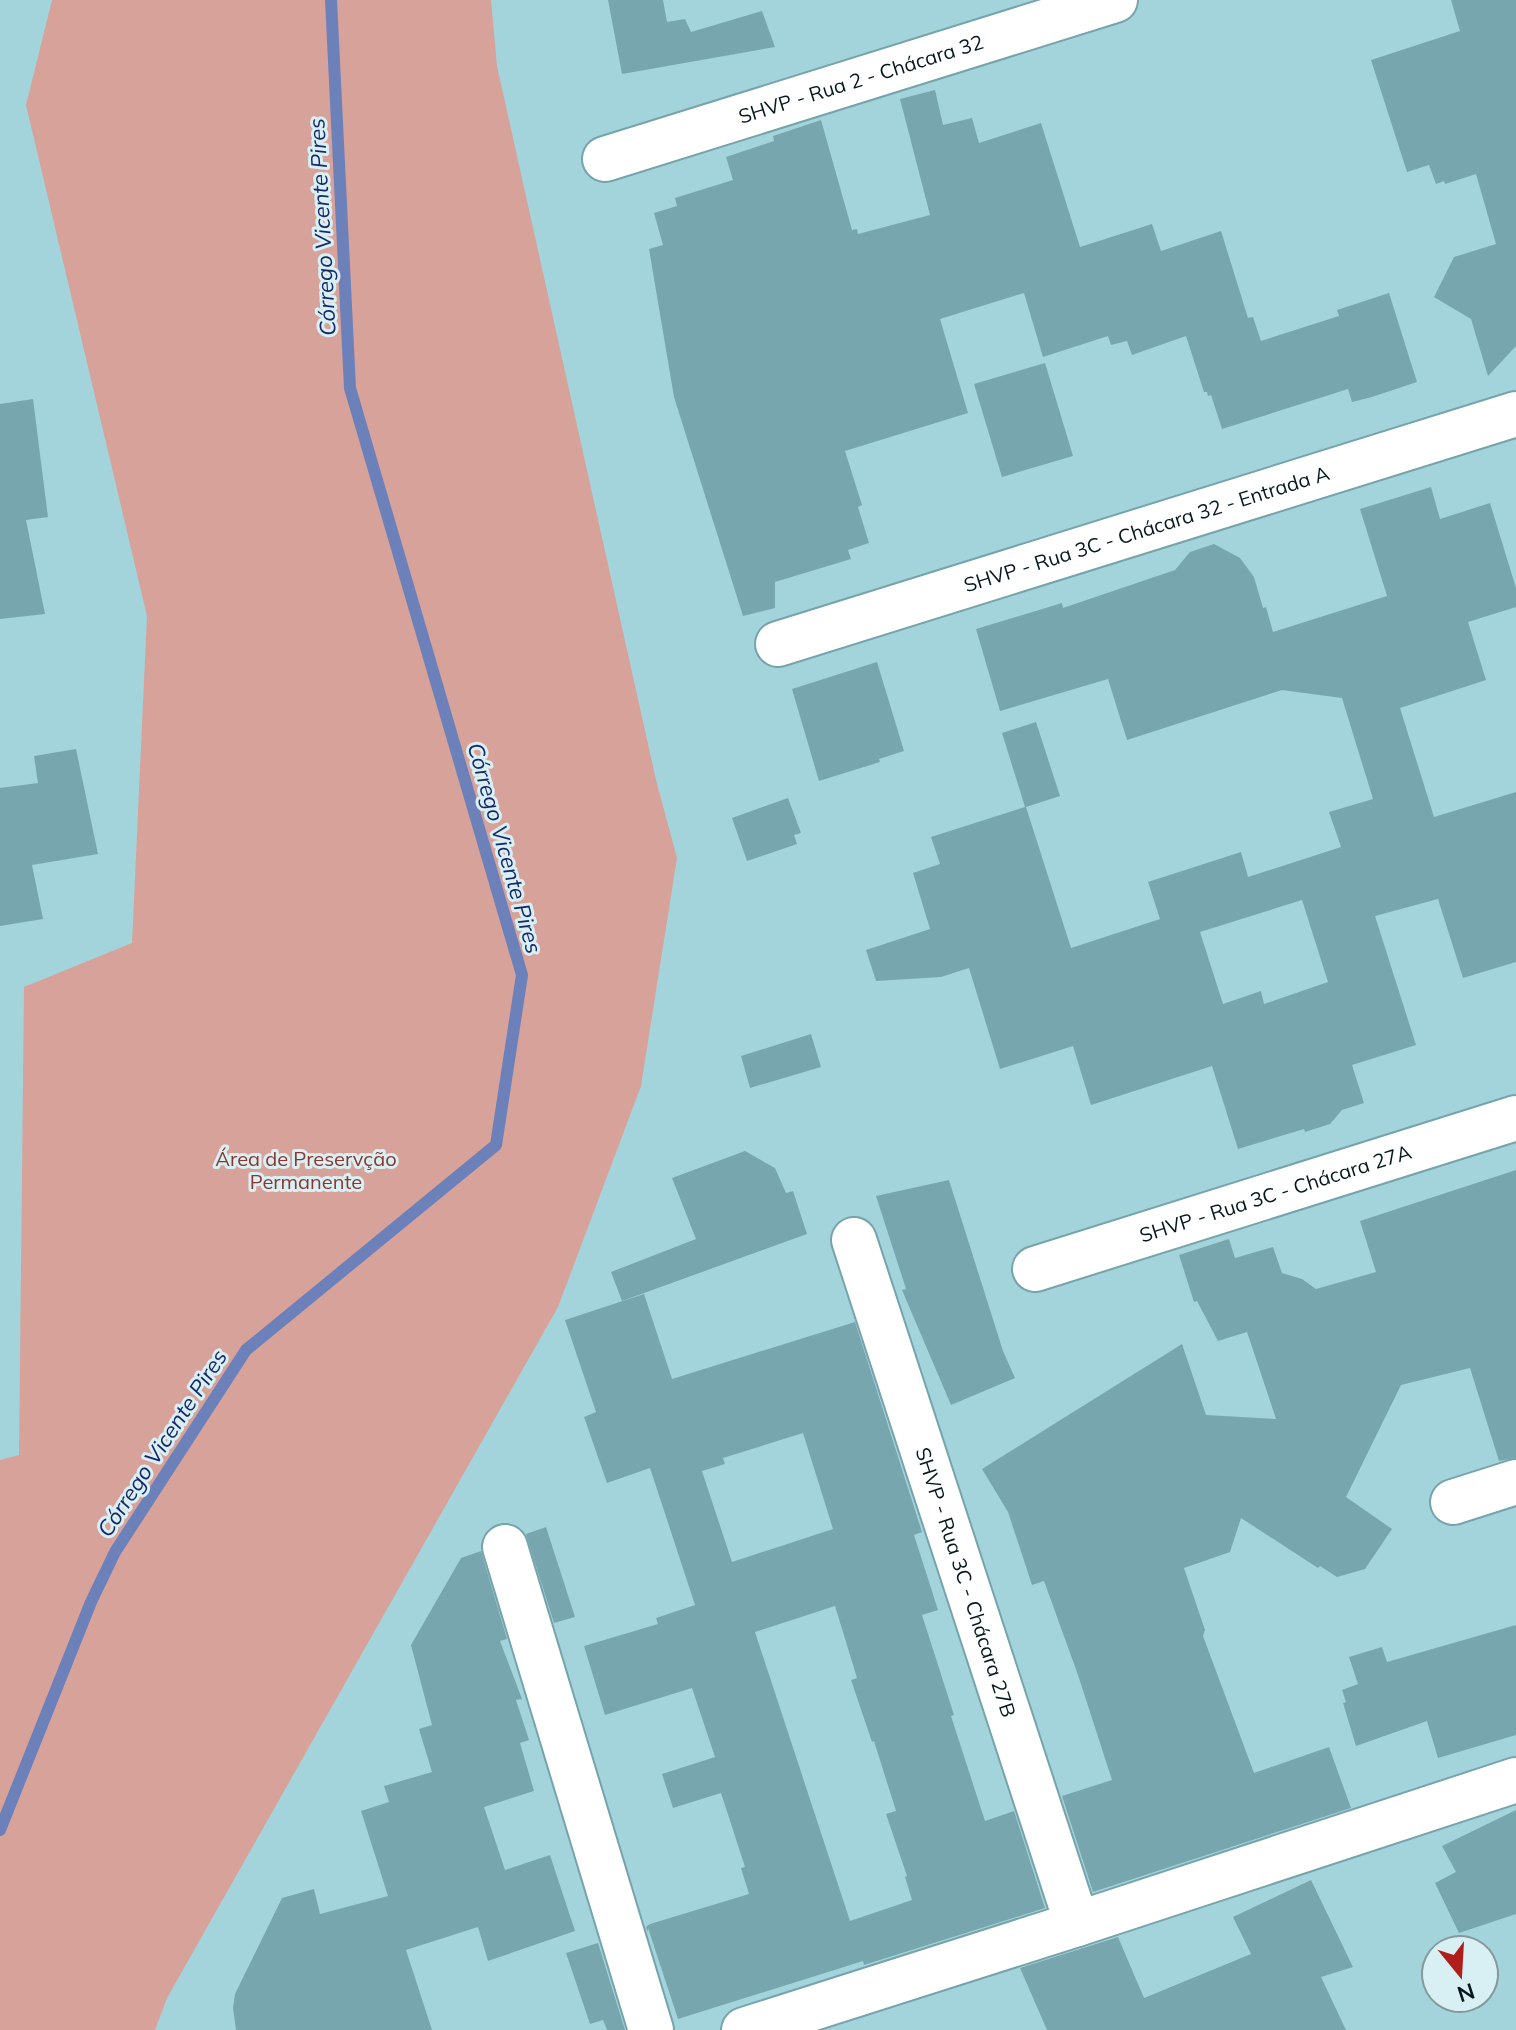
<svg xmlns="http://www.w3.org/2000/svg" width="1516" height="2030" font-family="Mulish,sans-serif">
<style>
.green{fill:#d7a29a}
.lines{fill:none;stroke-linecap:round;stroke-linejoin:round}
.stream{stroke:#6c81ba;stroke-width:12}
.building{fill:#78a6ae;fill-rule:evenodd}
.street-casing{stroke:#76a4ab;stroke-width:48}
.street{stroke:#fff;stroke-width:44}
.labels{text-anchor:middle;stroke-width:6;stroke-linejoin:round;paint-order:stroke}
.street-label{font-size:20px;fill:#05181b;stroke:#d8f0f3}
.park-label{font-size:20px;fill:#8c352d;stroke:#d8f0f3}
.water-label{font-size:22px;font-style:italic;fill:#17276b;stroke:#d8f0f3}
</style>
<rect width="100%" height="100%" fill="#a4d4db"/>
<polygon class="green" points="52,0 491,0 497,66 656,780 677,858 641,1086 558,1307 167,1998 155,2030 0,2030 0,1460 19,1455 24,987 132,943 147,616 26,105"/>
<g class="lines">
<polyline class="stream" points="0,1830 91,1602 115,1552 246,1350 496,1145 522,975 350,388 331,0"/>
</g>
<g class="building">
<polygon points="608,0 663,0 667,22 685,19 691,32 762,11 775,47 622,74"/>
<polygon points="1451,0 1516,0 1516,346 1488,376 1471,319 1434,297 1454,257 1496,244 1476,174 1445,184 1444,181 1436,184 1429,165 1407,172 1371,60 1460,31"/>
<polygon points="935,90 943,125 972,118 979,143 1041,123 1080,247 1152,224 1161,251 1221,231 1248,318 1253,317 1261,341 1339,316 1337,310 1389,293 1417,382 1372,397 1352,402 1348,389 1222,429 1211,395 1208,396 1207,392 1204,392 1186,336 1132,355 1127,341 1111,345 1108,336 1043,357 1024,293 940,319 968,413 845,451 862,505 858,507 869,543 848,550 851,559 775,582 775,608 743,616 674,397 649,249 663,245 654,213 677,206 675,198 733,180 726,157 774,141 773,136 821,120 852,230 857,229 858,234 930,215 900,99"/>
<polygon points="1045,363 1073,456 1002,477 974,384"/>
<polygon points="33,399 48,517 26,520 45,614 0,619 0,404"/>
<path d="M1431,487L1440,519L1490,503L1516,588V607L1468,622L1486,680L1400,708L1434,817L1516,792V962L1463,978L1438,899L1375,916L1416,1045L1352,1065L1364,1103L1342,1110L1330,1124L1305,1132L1304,1129L1238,1149L1212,1066L1091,1105L1073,1046L1000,1069L969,968L941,977L876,981L866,950L930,929L913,873L940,864L931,837L1025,807L1002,733L1036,722L1060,796L1026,807L1071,948L1160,919L1148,882L1241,852L1248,877L1341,847L1329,812L1373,799L1342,698L1282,690L1127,740L1108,679L1000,711L976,629L1062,603L1063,608L1175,570L1190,552L1214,544L1240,558L1254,577L1263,608L1266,607L1273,632L1387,596L1360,509ZM1302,900L1328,982L1264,1004L1261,991L1223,1004L1200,932Z"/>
<polygon points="877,662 904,751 879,759 880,762 819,781 792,689"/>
<polygon points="76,749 98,854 32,865 43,919 0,926 0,788 38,783 34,756"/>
<polygon points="788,798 801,833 794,835 797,844 747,861 732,818"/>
<polygon points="811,1034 821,1067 750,1088 741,1056"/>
<polygon points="745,1151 775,1168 786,1193 793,1191 807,1234 622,1301 611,1272 696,1239 672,1178"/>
<polygon points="1516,1170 1516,1458 1499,1461 1470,1368 1401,1385 1346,1497 1392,1529 1365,1569 1337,1577 1320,1566 1318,1568 1241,1518 1230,1552 1184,1568 1205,1630 1203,1636 1254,1773 1329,1747 1351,1808 1093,1892 1062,1796 1112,1780 1078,1675 1044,1581 1032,1585 1008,1512 982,1469 1182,1344 1206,1415 1276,1419 1247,1332 1218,1341 1197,1301 1194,1302 1179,1255 1229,1239 1235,1258 1273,1247 1282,1273 1302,1279 1316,1289 1376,1272 1360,1221"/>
<polygon points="949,1180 1003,1351 1015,1378 951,1405 902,1290 906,1289 876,1196"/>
<path d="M644,1294L672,1379L855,1322L922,1532L914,1535L938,1610L922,1615L954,1715L951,1716L985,1821L1014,1811L1045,1908L864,1965L863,1961L678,2019L648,1928V1932L646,1927L650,1924L749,1894L741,1868L745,1867L721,1793L673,1808L662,1774L715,1757L692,1688L605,1715L584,1646L658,1624L656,1618L695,1605L650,1468L607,1483L584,1417L596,1412L565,1320ZM803,1433L833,1529L732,1562L702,1471L725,1464L723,1458ZM835,1606L857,1678L851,1680L872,1742L874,1741L896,1811L886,1814L907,1876L905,1877L912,1900L850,1921L755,1632Z"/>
<polygon points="546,1527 575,1617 554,1623 526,1534"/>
<polygon points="481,1551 507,1639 500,1641 522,1699 516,1700 529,1740 520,1743 534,1791 484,1807 505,1870 550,1855 575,1931 488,1961 478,1927 406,1950 432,2030 236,2030 233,2008 235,1994 282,1898 314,1889 320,1914 388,1896 361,1811 389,1802 384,1786 432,1772 419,1729 432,1725 411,1645 461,1558"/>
<polygon points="1516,1625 1516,1735 1438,1758 1427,1721 1356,1746 1343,1703 1346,1702 1342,1690 1358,1684 1349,1657 1382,1647 1387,1662"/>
<polygon points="1516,1810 1516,1914 1459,1933 1435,1883 1456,1872 1442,1846"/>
<polygon points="1311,1880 1353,1967 1321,1977 1346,2030 1047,2030 1020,1968 1118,1937 1144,1998 1251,1954 1233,1917"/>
<polygon points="598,1943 625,2030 607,2030 603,2020 590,2024 566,1953"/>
</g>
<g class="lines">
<g class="street-casing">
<g id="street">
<path id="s1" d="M605,159L1115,0"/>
<path id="s2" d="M778,644L1516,414"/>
<path id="s3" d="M854,1240L1077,1924"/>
<path id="s4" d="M1035,1269L1516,1118"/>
<polyline points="1453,1502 1516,1482"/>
<polyline points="505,1547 651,2030"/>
<polyline points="744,2030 1077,1924 1516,1780"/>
</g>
</g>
<use href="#street" class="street"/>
</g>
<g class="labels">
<g class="street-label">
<text dy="7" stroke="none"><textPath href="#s1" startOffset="268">SHVP - Rua 2 - Chácara 32</textPath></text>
<text dy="7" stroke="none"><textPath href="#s2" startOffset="386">SHVP - Rua 3C - Chácara 32 - Entrada A</textPath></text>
<text dy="7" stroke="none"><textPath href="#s4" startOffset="252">SHVP - Rua 3C - Chácara 27A</textPath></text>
<text dy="7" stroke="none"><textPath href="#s3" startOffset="360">SHVP - Rua 3C - Chácara 27B</textPath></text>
</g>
<g class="park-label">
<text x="306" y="1166">Área de Preservção<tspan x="306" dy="23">Permanente</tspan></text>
</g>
<g class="water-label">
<text transform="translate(322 227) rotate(-93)" y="8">Córrego Vicente Pires</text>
<text transform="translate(505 848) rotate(74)" y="8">Córrego Vicente Pires</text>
<text transform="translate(162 1443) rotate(-57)" y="8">Córrego Vicente Pires</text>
</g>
</g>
<g transform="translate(1460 1974) rotate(162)"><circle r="38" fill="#d8f0f3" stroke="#849a9d" stroke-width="2"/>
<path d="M0-6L14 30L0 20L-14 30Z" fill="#af1e1b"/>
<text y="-12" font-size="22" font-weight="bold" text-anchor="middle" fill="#05181b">N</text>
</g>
</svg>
